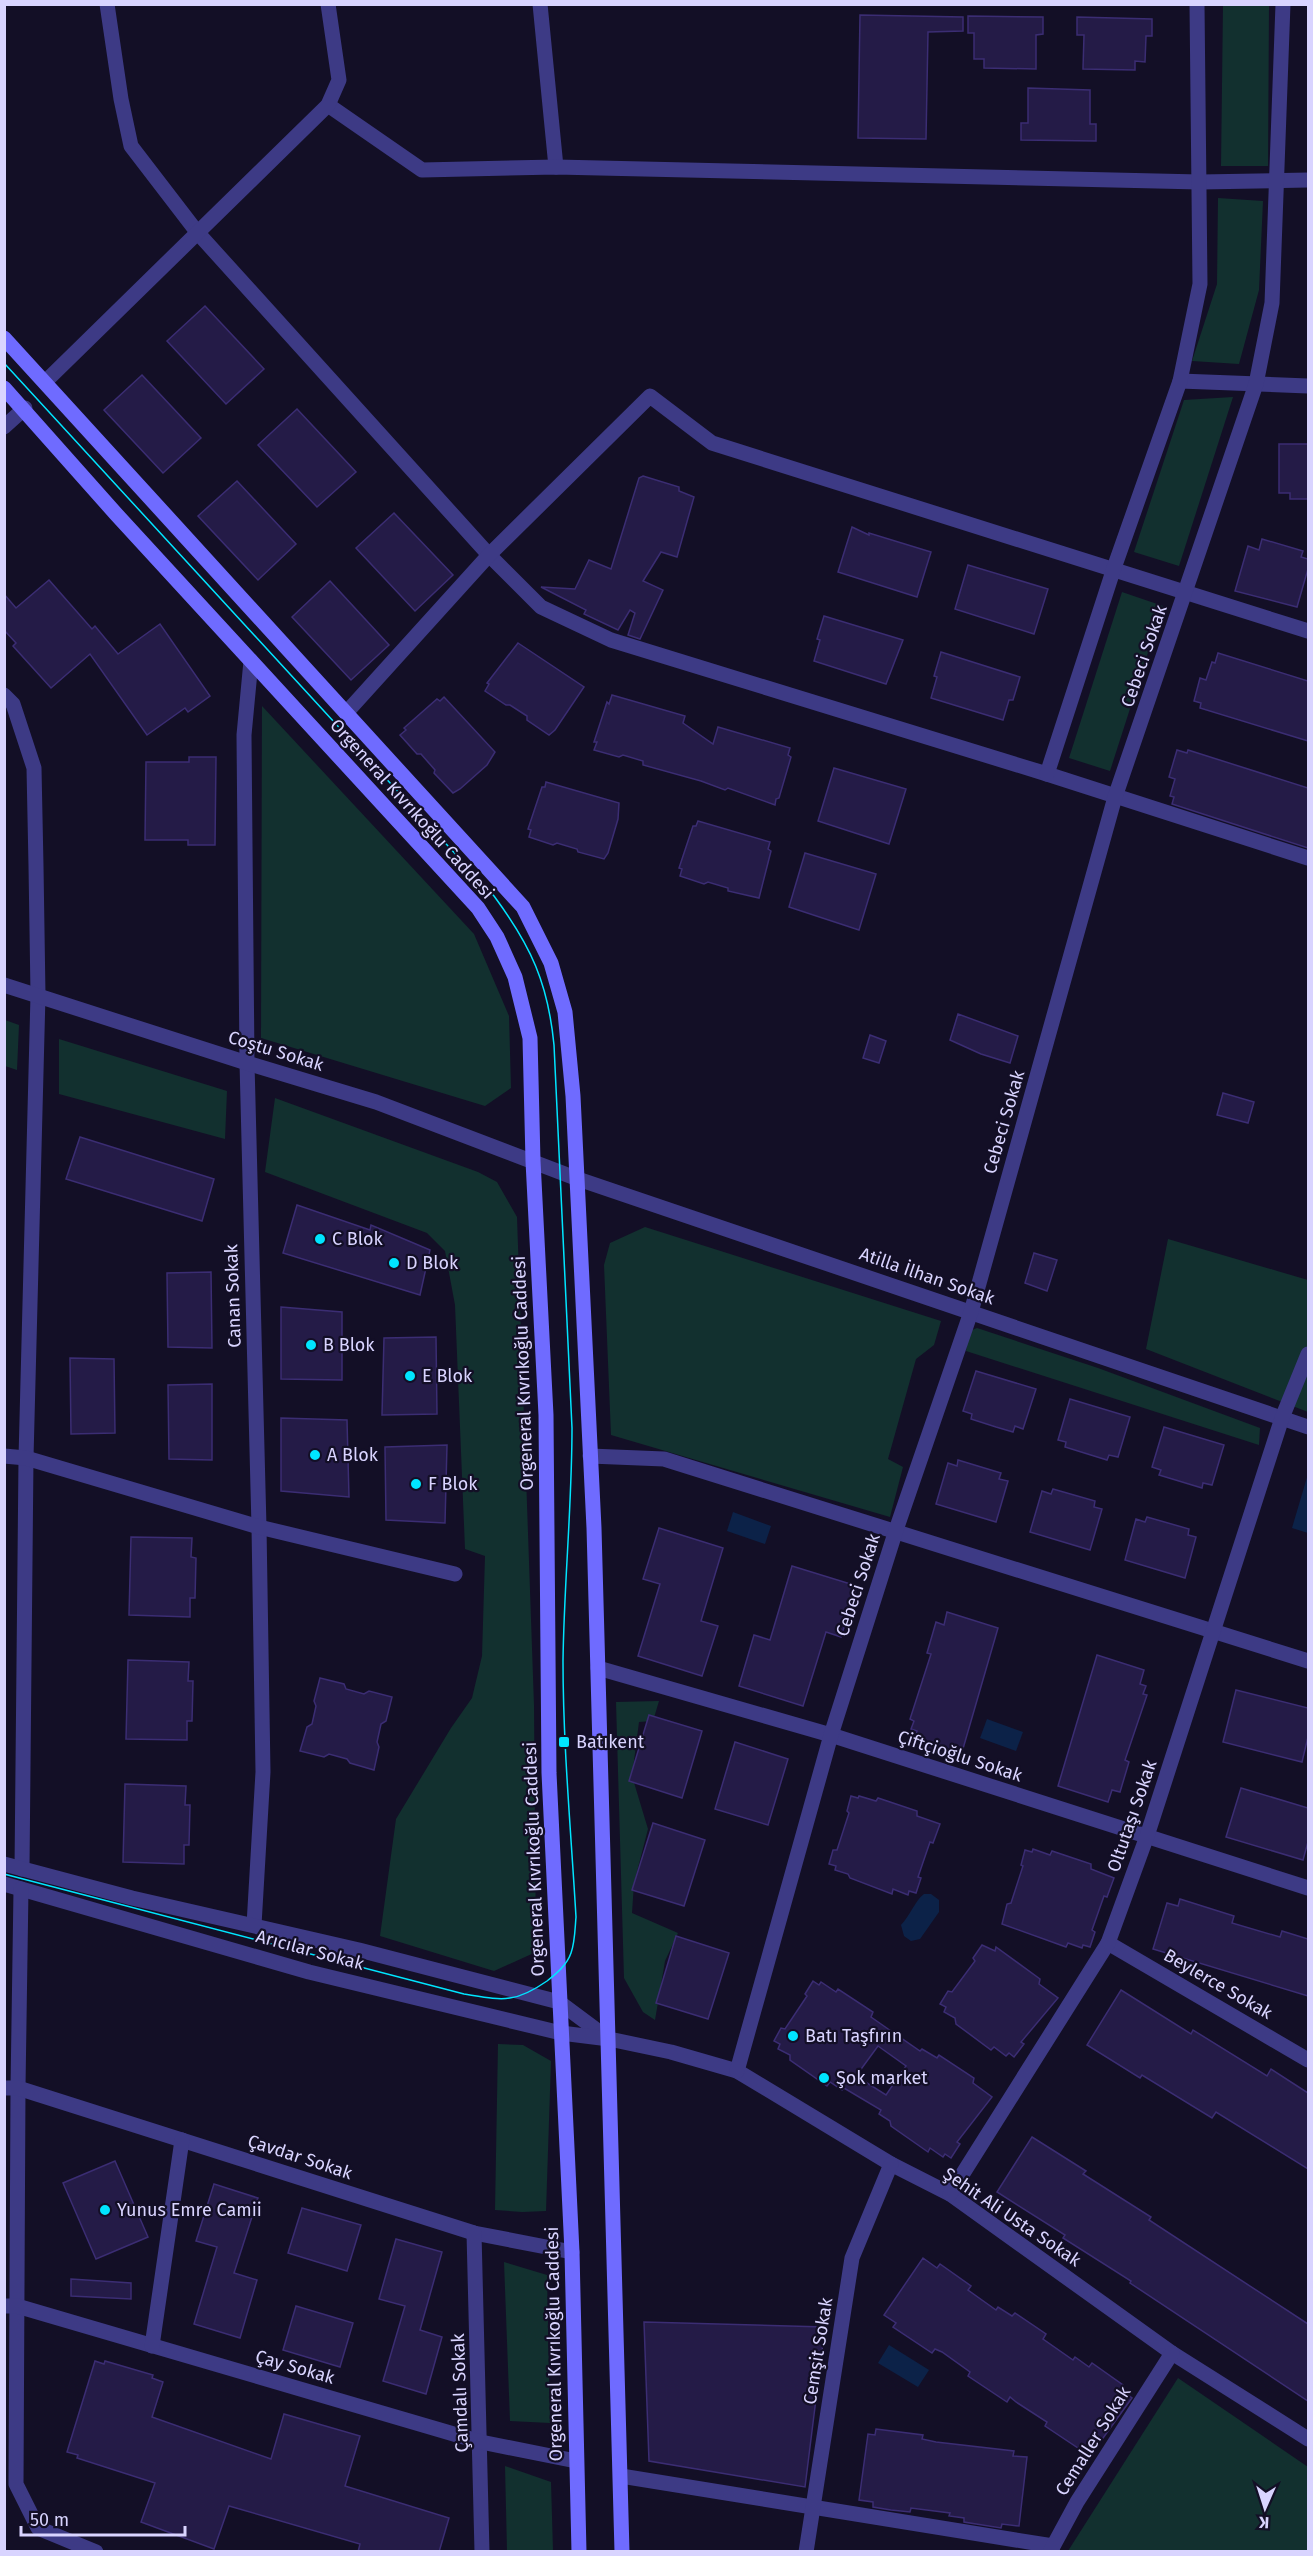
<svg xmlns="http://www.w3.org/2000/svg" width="1313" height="2556" font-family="'Fira Sans',sans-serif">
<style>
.green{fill:#12302f}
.water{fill:#0c2248}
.building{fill:#241b47;stroke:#3b2d73;stroke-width:1.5;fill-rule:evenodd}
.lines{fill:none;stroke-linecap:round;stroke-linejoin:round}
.street{stroke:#3d3a85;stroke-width:15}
.secondary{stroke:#6f6bff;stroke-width:15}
.tram{stroke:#00e5ff;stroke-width:1.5}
.poi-dot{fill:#00e5ff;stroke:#130f26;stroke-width:2}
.labels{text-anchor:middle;stroke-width:4.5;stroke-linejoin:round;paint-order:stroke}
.street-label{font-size:18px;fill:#d9d4ff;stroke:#130f26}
.poi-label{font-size:18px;fill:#d9d4ff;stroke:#130f26;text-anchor:start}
</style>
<rect width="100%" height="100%" fill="#130f26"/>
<g class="green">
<polygon points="1223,5 1269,5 1268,166 1221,166"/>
<polygon points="1218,198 1263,201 1259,290 1239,364 1192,361 1217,284"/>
<polygon points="1233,397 1179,566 1134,552 1184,400"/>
<polygon points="1122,592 1163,606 1110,771 1069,758"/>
<polygon points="262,706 474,934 509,1016 511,1088 485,1106 261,1038"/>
<polygon points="5,1020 19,1025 17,1070 5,1066"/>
<polygon points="59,1039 227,1091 225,1139 59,1094"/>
<polygon points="275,1098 478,1172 497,1182 517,1217 534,1705 536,1952 494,1971 380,1936 396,1819 451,1728 472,1698 482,1656 485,1556 465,1549 455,1305 445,1251 427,1233 265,1172"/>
<polygon points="645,1227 941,1321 934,1345 916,1359 888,1459 903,1467 890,1517 611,1435 604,1265 610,1243"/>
<polygon points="1168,1239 1308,1280 1308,1412 1146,1349"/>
<polygon points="977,1328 1098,1368 1260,1428 1259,1445 966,1351 969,1331"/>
<polygon points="659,1701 653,1721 639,1722 632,1776 648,1829 634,1883 632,1913 678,1933 665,1961 655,2020 643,2012 624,1978 616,1702"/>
<polygon points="498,2044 523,2045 551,2061 546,2211 522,2212 495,2210"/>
<polygon points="504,2262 547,2275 550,2423 510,2421"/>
<polygon points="1178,2378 1308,2467 1308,2551 1068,2551"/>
<polygon points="505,2466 551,2482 553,2551 507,2551"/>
</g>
<g class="water">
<polygon points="1308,1474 1308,1533 1292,1528"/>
<polygon points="733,1512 771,1526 765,1544 727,1531"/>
<polygon points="987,1719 1023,1732 1016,1751 980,1738"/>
<path d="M924,1894H931L939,1900V1912L920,1939L911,1941L904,1936L901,1925C910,1916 916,1899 924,1894Z"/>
<polygon points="889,2345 929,2370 918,2387 878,2363"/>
</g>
<g class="building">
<polygon points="860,15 963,17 963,31 928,32 926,139 858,138"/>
<polygon points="968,16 1043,17 1043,34 1036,35 1036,69 984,68 984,59 974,59 974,33 968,33"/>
<polygon points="1077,17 1152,19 1152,36 1146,36 1145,62 1135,61 1135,70 1083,69 1084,35 1077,35"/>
<polygon points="1028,88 1090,90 1090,124 1096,124 1096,141 1021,140 1021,123 1028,123"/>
<polygon points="205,306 264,369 226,404 167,341"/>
<polygon points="142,375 201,438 163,473 104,410"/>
<polygon points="297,409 356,472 317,507 258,445"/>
<polygon points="1279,444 1308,444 1308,499 1290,499 1290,493 1279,493"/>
<polygon points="643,476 679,487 679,491 694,497 677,557 661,552 643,581 663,590 640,639 628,635 635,613 630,610 618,630 584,614 586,610 541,587 575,589 589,560 611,569 639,478"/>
<polygon points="237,481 296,544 258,580 198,516"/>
<polygon points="394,513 453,575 415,611 356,548"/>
<polygon points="852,527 869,535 869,533 931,552 917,597 838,572"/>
<polygon points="1262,539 1303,551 1301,557 1308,559 1308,569 1297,607 1235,591 1248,546 1259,550"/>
<polygon points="968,565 1048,589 1034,634 955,609"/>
<polygon points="49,580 92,629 95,626 118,654 160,624 210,696 188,712 185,708 147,735 90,654 51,688 13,646 16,643 4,630 4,594 16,608"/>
<polygon points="330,581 389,645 351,680 292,617"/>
<polygon points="824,616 903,640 886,684 814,661 820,640 817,639"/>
<polygon points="518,643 584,687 555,730 549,735 527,720 527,716 510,705 506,705 485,691 489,684 487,683"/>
<polygon points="941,652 1020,677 1013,700 1009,700 1003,720 931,698 937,677 934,676"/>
<polygon points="1218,653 1308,681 1308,741 1200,708 1201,703 1194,701 1200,678 1206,680 1212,662 1215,663"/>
<polygon points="612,695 685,716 683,723 713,744 718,727 790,748 788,755 791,757 779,798 776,799 775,805 728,788 725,790 701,781 643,765 643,761 623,755 619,757 594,750 597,742 594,742 607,702 609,704"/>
<polygon points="444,697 495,752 487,765 460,789 453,793 434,773 435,770 421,754 417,754 400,735 406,730 404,728 437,699 440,701"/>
<polygon points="1177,750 1187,753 1188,750 1308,788 1308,848 1172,804 1174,797 1170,796 1175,779 1169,777"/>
<polygon points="189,757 216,757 215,845 188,845 188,840 145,840 146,762 189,762"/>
<polygon points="834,768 906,789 889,844 818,821"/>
<polygon points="546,782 619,803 618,819 608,853 604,859 578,852 577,849 557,843 553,845 529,837 531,830 528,829 542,787 545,787"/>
<polygon points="698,821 770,842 768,849 771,851 759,898 728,891 728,888 708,882 704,884 680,876 682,869 679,868 693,826 696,826"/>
<polygon points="805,853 876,874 859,930 789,907"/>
<polygon points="958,1014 1018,1036 1010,1063 981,1054 950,1040"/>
<polygon points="870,1035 886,1041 879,1063 863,1058"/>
<polygon points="1223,1093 1254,1102 1248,1123 1217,1115"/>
<polygon points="80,1137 214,1179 202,1221 66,1179"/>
<polygon points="297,1205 370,1230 371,1225 430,1250 420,1295 283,1253"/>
<polygon points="1034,1253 1057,1260 1047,1291 1025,1283"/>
<polygon points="211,1272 212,1348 168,1347 167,1273"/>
<polygon points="281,1307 342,1312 342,1380 281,1379"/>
<polygon points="436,1337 437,1414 382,1415 384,1338"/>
<polygon points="70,1358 114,1359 115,1433 71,1434"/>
<polygon points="976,1371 1036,1389 1023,1429 1015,1426 1013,1432 996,1427 971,1419 972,1414 963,1411"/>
<polygon points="212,1384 212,1460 169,1459 168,1385"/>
<polygon points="1070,1399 1130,1417 1118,1457 1109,1455 1107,1460 1065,1447 1066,1442 1058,1440"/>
<polygon points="281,1418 347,1420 349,1497 281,1491"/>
<polygon points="1164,1427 1224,1445 1212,1485 1203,1483 1202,1488 1159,1475 1161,1470 1152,1467"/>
<polygon points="447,1445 445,1523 386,1520 385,1447"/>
<polygon points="958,1460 1001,1473 999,1479 1008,1481 996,1522 936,1504 948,1463 957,1466"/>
<polygon points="1053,1489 1095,1501 1094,1507 1102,1509 1090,1550 1030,1532 1042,1491 1051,1494"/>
<polygon points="1147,1517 1189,1529 1188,1535 1196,1537 1185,1578 1125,1560 1136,1519 1145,1522"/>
<polygon points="659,1528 723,1548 701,1621 718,1626 702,1676 638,1656 660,1584 643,1579"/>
<polygon points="131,1537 192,1538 191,1557 196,1558 195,1598 190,1598 190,1617 129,1615"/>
<polygon points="792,1566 857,1586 841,1637 826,1632 803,1706 739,1686 754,1635 770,1640"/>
<polygon points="947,1612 998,1628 960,1759 913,1745 917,1731 911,1729 914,1721 910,1719 931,1654 927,1653 936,1622 944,1625"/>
<polygon points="1097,1655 1144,1670 1140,1684 1146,1686 1143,1694 1147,1695 1125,1760 1129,1762 1120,1792 1112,1790 1108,1802 1058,1786"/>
<polygon points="128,1660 189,1662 188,1681 193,1681 192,1721 187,1721 187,1740 126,1739"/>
<polygon points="320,1678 344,1684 346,1689 364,1694 369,1691 392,1697 386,1721 381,1724 377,1742 379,1747 374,1770 350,1763 347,1759 329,1754 324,1757 300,1751 307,1727 312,1724 316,1706 314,1701"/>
<polygon points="1236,1690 1308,1708 1308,1737 1302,1762 1223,1742"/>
<polygon points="649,1715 702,1731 682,1798 629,1781"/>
<polygon points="735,1742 788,1759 768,1825 715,1809"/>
<polygon points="125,1784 186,1786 185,1805 190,1805 189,1845 184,1845 184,1864 123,1862"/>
<polygon points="1241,1788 1308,1808 1308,1842 1303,1860 1226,1837"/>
<polygon points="851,1796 858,1798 859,1796 876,1801 878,1798 917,1811 917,1816 940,1824 933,1843 930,1842 918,1877 921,1878 916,1893 909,1891 908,1895 893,1889 892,1894 850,1878 848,1874 835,1870 836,1866 829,1864 833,1850 837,1850 849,1813 847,1811"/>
<polygon points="653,1823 705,1840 684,1906 632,1890"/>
<polygon points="1033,1849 1050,1855 1052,1851 1091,1864 1091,1869 1114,1878 1107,1897 1104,1896 1092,1930 1095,1932 1090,1947 1083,1945 1082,1948 1068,1943 1066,1947 1002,1924 1007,1904 1011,1903 1023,1866 1021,1865 1025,1850 1032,1852"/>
<polygon points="1180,1899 1234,1916 1232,1923 1280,1937 1282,1931 1308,1939 1308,1996 1153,1949 1167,1903 1178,1906"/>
<polygon points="676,1936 729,1953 708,2019 656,2003"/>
<polygon points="982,1945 995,1951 996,1947 1040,1979 1039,1984 1058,1998 1021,2042 1024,2044 1014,2057 1009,2053 1006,2056 994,2047 991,2050 956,2024 955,2018 944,2012 946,2007 940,2004 948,1991 952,1992 975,1961 973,1958"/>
<path d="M813,1981L819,1985L821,1982L836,1992L838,1989L873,2012L871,2017L891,2031L920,2051L922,2049L937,2058L939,2055L974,2078L973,2083L992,2097L957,2142L960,2144L951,2158L945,2154L943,2157L930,2148L928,2152L891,2126L890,2121L879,2114L881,2110L844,2088L842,2090L830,2082L827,2086L790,2060V2055L778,2049L780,2044L774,2041L781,2028L785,2029L807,1996L805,1994ZM878,2046L906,2066L886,2095L856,2076Z"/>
<polygon points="1121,1990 1191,2034 1193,2030 1267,2076 1271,2069 1308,2093 1308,2169 1216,2112 1212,2118 1142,2075 1140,2078 1087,2045"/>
<polygon points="1032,2137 1086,2171 1083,2174 1151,2217 1149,2220 1308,2324 1308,2401 1130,2283 1131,2281 1063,2238 1065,2235 997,2192"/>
<polygon points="115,2161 148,2237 96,2259 63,2183"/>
<polygon points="214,2184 258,2198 234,2273 257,2280 240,2338 194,2324 217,2247 196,2241"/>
<polygon points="302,2208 361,2225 347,2271 288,2253"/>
<polygon points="396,2239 442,2252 420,2330 442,2337 426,2394 383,2381 405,2306 379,2299"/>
<polygon points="923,2258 937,2268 940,2264 971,2286 968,2290 996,2310 998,2307 1012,2316 1015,2313 1046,2334 1043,2339 1073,2360 1075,2357 1089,2367 1092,2363 1123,2385 1120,2389 1132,2398 1093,2452 1087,2448 1084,2452 1045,2426 1047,2422 1016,2402 1010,2397 1007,2402 968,2376 970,2372 942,2352 935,2349 932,2353 893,2327 896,2323 884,2315"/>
<polygon points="71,2279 131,2283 131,2299 71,2296"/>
<polygon points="296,2306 353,2323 340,2367 283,2350"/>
<polygon points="644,2322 825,2327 805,2487 649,2461"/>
<polygon points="95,2361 104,2364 105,2361 153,2375 152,2378 163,2382 152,2417 271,2459 284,2414 360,2436 345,2486 449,2518 439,2552 358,2552 360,2544 229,2506 214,2549 141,2522 155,2483 77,2458 78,2455 67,2452"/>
<polygon points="876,2429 923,2435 922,2439 936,2442 1014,2451 1013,2456 1027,2457 1019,2526 1002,2524 1001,2528 964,2522 964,2518 949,2516 950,2513 911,2508 910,2512 891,2510 873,2507 873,2502 859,2500 868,2434 875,2435"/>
</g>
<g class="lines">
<g class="street">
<polyline points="107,4 121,99 131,146 197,232 489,555 541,607 611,640 1047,774 1308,858"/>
<polyline points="540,4 556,167"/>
<polyline points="328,105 422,170 556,167 1200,182 1308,180"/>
<polyline points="1180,381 1308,386"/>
<polyline points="45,382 328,105 339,80 328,4"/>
<polyline points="4,427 25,408"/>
<polyline points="251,661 244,735 247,1063 259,1527 263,1772 254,1925"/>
<polyline points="4,695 13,704 34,768 36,866 38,995 26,1458 22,1869"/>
<polyline points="346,713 489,555 650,396 712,443 1308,631"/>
<polyline points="1047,774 1114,568 1180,381 1200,284 1197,4"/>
<polyline points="4,985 247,1063 376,1102 578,1179 1308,1427"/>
<polyline points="4,1456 26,1458 259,1527 455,1574"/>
<polyline points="590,1456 664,1459 1308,1661"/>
<polyline points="598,1668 831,1735 1308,1888"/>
<polyline points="4,1864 132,1898 359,1950 559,2002 606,2037"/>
<polyline points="4,1884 309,1972 561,2033 609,2039 671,2052 737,2071 891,2164 950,2194 1172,2353 1308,2439"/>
<polyline points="21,1889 18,2088 16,2484 38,2528 96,2552"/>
<polyline points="1108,1943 1308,2060"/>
<polyline points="737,2071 831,1735 896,1530 971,1312 1115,797 1256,384 1272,303 1283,4"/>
<polyline points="4,2088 18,2088 474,2233 572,2252"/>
<polyline points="950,2194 1108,1943 1147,1836 1282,1418 1308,1354"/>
<polyline points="474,2233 482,2552"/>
<polyline points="4,2306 17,2306 481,2442 576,2461"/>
<polyline points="152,2346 182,2140"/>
<polyline points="621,2476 1053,2546"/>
<polyline points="806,2552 852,2258 891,2164"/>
<polyline points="1050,2552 1077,2502 1172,2353"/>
</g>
<g class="secondary">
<polyline points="4,338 523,907 551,963 565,1012 573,1096 594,1528 622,2552"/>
<polyline points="4,388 116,514 478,908 497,937 515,977 530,1038 533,1161 546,1415 549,1773 572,2252 579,2552"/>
</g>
<path class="tram" d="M4,363L494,896C531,946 548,983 554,1045L572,1428C572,1506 564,1583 563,1661C563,1746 571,1831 576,1917C575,1928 575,1942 571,1953C567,1965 556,1974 547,1981C514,2004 502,2000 464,1994L4,1874"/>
</g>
<g class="poi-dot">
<circle cx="320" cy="1239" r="6"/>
<circle cx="394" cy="1263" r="6"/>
<circle cx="311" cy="1345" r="6"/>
<circle cx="410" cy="1376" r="6"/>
<circle cx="315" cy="1455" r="6"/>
<circle cx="416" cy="1484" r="6"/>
<rect x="558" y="1736" width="12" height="12" rx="3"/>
<circle cx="793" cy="2036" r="6"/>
<circle cx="824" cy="2078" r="6"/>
<circle cx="105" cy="2210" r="6"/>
</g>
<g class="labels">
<g class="street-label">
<text transform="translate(1144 656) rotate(-71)" y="6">Cebeci Sokak</text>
<text transform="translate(412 809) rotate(48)" y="6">Orgeneral Kıvrıkoğlu Caddesi</text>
<text transform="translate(276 1051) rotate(17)" y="6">Coştu Sokak</text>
<text transform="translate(1004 1122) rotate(-74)" y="6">Cebeci Sokak</text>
<text transform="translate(927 1276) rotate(19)" y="6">Atilla İlhan Sokak</text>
<text transform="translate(233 1296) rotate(-92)" y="6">Canan Sokak</text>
<text transform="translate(523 1373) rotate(-92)" y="6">Orgeneral Kıvrıkoğlu Caddesi</text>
<text transform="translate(858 1585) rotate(-72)" y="6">Cebeci Sokak</text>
<text transform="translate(960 1756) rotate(18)" y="6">Çiftçioğlu Sokak</text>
<text transform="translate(1132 1816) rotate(-71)" y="6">Oltutaşı Sokak</text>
<text transform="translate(534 1859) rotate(-92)" y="6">Orgeneral Kıvrıkoğlu Caddesi</text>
<text transform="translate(310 1950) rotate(15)" y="6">Arıcılar Sokak</text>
<text transform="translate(1218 1984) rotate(30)" y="6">Beylerce Sokak</text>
<text transform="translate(300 2157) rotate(18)" y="6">Çavdar Sokak</text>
<text transform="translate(1012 2217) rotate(34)" y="6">Şehit Ali Usta Sokak</text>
<text transform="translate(554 2344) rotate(-91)" y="6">Orgeneral Kıvrıkoğlu Caddesi</text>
<text transform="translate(818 2351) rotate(-81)" y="6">Cemşit Sokak</text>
<text transform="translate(295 2367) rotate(16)" y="6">Çay Sokak</text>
<text transform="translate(460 2393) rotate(-92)" y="6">Çamdalı Sokak</text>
<text transform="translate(1093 2441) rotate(-58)" y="6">Cemaller Sokak</text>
</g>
<g class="poi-label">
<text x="332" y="1245">C Blok</text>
<text x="406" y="1269">D Blok</text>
<text x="323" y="1351">B Blok</text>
<text x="422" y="1382">E Blok</text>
<text x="327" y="1461">A Blok</text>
<text x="428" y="1490">F Blok</text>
<text x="576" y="1748">Batıkent</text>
<text x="805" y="2042">Batı Taşfırın</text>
<text x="836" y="2084">Şok market</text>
<text x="117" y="2216">Yunus Emre Camii</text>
</g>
</g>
<rect width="1313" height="2556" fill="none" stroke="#d9d4ff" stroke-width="12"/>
<g transform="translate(1265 2508) rotate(183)" stroke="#130f26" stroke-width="4.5" paint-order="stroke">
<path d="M0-4.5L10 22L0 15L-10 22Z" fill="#d9d4ff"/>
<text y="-9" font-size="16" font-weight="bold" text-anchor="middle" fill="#d9d4ff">K</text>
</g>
<path d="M21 2526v9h164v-9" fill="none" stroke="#d9d4ff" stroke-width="3"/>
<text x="30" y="2526" font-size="18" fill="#d9d4ff" stroke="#130f26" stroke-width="4.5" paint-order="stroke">50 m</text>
</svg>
